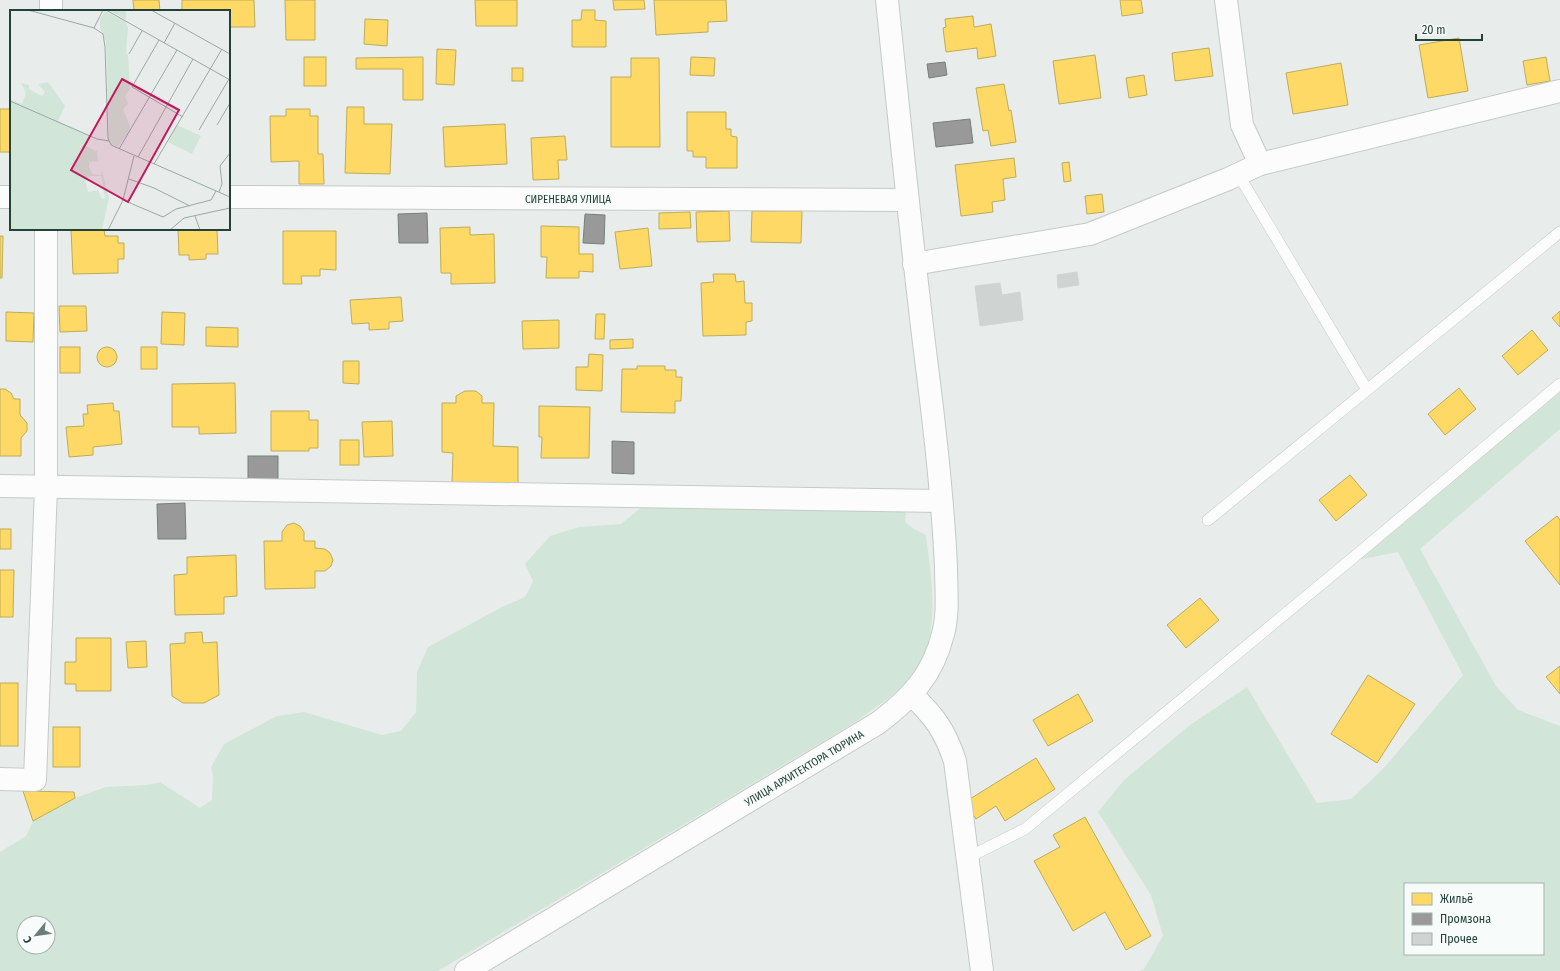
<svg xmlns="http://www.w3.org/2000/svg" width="1560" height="971" font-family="'Fira Sans Condensed',sans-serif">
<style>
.green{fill:#d1e6d8;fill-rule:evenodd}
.homes{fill:#ffd966;stroke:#bdac59}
.industry{fill:#999;stroke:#767f7c}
.building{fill:#cfd4d2;stroke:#d1d6d4}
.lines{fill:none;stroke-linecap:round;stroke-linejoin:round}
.service-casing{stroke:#c5cac8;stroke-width:12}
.minor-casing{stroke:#c5cac8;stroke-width:24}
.tertiary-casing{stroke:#c5cac8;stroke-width:24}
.service{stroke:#fcfcfc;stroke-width:11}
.minor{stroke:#fcfcfc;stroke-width:22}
.tertiary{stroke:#fcfcfc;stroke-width:22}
.labels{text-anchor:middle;stroke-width:4;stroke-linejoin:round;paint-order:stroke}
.street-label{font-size:11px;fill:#24423a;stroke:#f7fbf9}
.inset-road{fill:none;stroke:#9aa9a4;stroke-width:1}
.view{fill:#c2185b;fill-opacity:0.15;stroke:#c2185b;stroke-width:2}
.inset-edge{fill:none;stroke:#24423a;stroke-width:2}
</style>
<rect width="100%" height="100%" fill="#e8edeb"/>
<g class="green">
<path d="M1560,384V429L1420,549L1496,686L1518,710L1560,726V971H1140L1144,969L1163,936L1151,895L1098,812L1124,780L1190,725L1247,687L1317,803L1351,799L1383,769L1463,675L1398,552L1348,562ZM1405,884H1543V954H1405Z"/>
<path d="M643,506L906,512L905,522L914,529L926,535C931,578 941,628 918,667C905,690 874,708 854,723L438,971H0V852L26,836L33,821L75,798L106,787L147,785L160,782L200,808L212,800L213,776L211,767L224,744L277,716L304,712L382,735L401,731L416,712L417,672L428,647L502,607L525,597L533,581L525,564L550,536L579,527L621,524ZM24,923H48V947H24Z"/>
</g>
<g class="homes">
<polygon points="133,0 159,0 160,11 134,11"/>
<polygon points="182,0 254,0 255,27 229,27 229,11 182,11"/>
<polygon points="285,0 315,0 315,40 286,40"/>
<polygon points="475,0 517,0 517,26 476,26"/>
<polygon points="613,0 644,0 645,9 614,10"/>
<polygon points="654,0 726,0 727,21 708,22 708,32 656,35"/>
<polygon points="1120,0 1141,0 1143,13 1122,16"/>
<polygon points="582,10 595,10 595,20 606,21 606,47 572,47 572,20 581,20"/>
<polygon points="973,16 974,27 991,24 996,56 978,59 977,48 946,52 943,28 946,27 945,19"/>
<polygon points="365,19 388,20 387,46 364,44"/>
<polygon points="1459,38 1468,91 1428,98 1419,45"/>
<polygon points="1209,48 1213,76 1175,81 1172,53"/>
<polygon points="437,49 456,50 454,85 436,84"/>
<polygon points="1095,55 1101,98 1059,104 1053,61"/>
<rect x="304" y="57" width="22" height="29"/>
<polygon points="423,57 423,100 403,100 403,69 356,69 356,58"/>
<polygon points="691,57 715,58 714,76 690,75"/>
<polygon points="1546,57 1550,81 1527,85 1523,61"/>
<polygon points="631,58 659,58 660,147 611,147 611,77 631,77"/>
<polygon points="1341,63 1348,105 1293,114 1286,73"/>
<rect x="512" y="68" width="11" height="13"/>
<polygon points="1144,75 1147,95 1129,98 1126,78"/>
<polygon points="1004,84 1009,111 1011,110 1016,142 991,146 988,130 983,131 976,88"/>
<polygon points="347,107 364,107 364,124 392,124 390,174 345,173"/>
<rect x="0" y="109" width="11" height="43"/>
<polygon points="286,109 310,109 310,116 318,116 318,154 323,154 324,184 299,184 299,161 271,162 270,116 286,116"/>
<polygon points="687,112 726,112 726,129 731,129 731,136 737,137 737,168 706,168 706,157 693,157 693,151 687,151"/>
<polygon points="505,124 507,164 445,167 443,127"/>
<polygon points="565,136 567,160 558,160 559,179 533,180 531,138"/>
<polygon points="1014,158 1016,177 1003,179 1005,200 992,202 993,212 961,216 955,165"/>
<polygon points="1069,162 1071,181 1064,182 1062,163"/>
<polygon points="1102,194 1104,212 1087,214 1085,196"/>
<polygon points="729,211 730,241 697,242 696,212"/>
<polygon points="752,211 802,211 801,243 751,242"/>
<polygon points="690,212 691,228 659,229 659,213"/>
<polygon points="541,226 579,227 579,254 593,254 593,272 579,271 579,278 546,278 547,257 541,257"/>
<polygon points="470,227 470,235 494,234 495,283 451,284 451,273 441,273 440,228"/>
<polygon points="648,228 652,266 620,269 615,232"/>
<polygon points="71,229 104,229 105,236 118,236 118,243 124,243 124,259 118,259 118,273 73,274"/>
<polygon points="178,229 217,229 218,254 206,254 206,259 189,260 189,255 179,255"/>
<polygon points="283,231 336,231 336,270 320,269 320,276 301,276 302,284 283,284"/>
<polygon points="0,236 3,236 2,278 0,278"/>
<polygon points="713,274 735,274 736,282 744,281 745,303 752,303 752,321 746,322 746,335 703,336 701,283 714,282"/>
<polygon points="401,297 403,321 389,322 389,329 369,330 369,323 352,324 350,300"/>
<polygon points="59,306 86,306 87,331 60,332"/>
<polygon points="1560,311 1560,327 1552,318"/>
<polygon points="6,312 34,313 33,342 6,341"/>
<polygon points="162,312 185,313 184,345 161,344"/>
<polygon points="596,314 605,314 604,339 595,339"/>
<polygon points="559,320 559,348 523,349 522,321"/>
<polygon points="206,327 238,328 238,347 206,346"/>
<polygon points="1532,330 1548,350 1518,375 1502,356"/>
<polygon points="633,339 633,348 610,349 610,340"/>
<rect x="60" y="347" width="20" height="26"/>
<rect x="141" y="347" width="16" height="22"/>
<circle cx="107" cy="357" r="10"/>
<polygon points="589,354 603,355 602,391 576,390 576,367 588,367"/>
<polygon points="343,361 359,361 359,384 343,383"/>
<polygon points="637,366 665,366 665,370 676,370 676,377 682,377 681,401 675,401 675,413 621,412 622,369 637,369"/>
<polygon points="235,383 236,433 199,434 199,427 172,427 172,384"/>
<polygon points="1459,388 1476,409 1445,435 1428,414"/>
<polygon points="0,389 5,389 11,393 14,399 20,399 20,415 27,423 27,431 21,438 21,456 0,456"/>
<polygon points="465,391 476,391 482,396 482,403 494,403 493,446 518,447 518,484 452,483 453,453 442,452 442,403 456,403 456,396"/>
<polygon points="113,403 114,411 119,411 122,444 93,447 93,455 69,457 66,427 84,426 83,414 88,414 87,405"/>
<polygon points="539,406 590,407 589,458 541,458 542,437 539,437"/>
<polygon points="271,411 309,411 309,420 318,420 318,448 309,448 309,451 271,451"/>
<polygon points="392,421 393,456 364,457 362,422"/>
<rect x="340" y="440" width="19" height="25"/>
<polygon points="1350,475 1367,495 1336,521 1319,500"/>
<polygon points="1557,516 1560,520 1560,585 1525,541"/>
<polygon points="294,523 300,526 304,532 304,541 315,541 315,548 325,549 330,553 333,560 331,566 325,571 315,571 315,588 265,589 264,541 282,541 282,532 287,525"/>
<rect x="0" y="529" width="11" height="20"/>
<polygon points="236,555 237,596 224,597 224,614 175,615 174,575 187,574 187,557"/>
<polygon points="0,570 14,570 13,617 0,617"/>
<polygon points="1200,598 1219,620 1186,648 1167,625"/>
<polygon points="202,632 203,643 217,642 219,695 204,703 183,703 172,696 170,644 185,643 185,633"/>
<polygon points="76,638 111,638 111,691 76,691 76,684 65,684 65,662 76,662"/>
<polygon points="146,641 147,667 128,668 126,642"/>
<polygon points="1560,666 1560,694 1546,677"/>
<polygon points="1368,675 1415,704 1377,763 1331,734"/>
<rect x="0" y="683" width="18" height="63"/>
<polygon points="1078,694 1093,721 1048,746 1033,720"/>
<rect x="53" y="727" width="27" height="40"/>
<polygon points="1036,758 1055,789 1005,821 996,806 976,819 965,802"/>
<polygon points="23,791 74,792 75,798 33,821"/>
<polygon points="1085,817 1151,936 1126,950 1105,912 1073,931 1034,861 1060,847 1053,835"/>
</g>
<g class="industry">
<polygon points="945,62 947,75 929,78 927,64"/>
<polygon points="970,119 973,143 936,147 933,123"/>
<polygon points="427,213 428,243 399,243 398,214"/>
<polygon points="585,214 605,215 604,244 583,243"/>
<polygon points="612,441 634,442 634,474 612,473"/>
<rect x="248" y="456" width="30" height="26"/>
<polygon points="185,503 186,539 158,539 157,504"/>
</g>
<g class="building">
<polygon points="1077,272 1079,285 1058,288 1057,275"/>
<polygon points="1000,283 1002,295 1020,292 1023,320 980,326 975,286"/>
</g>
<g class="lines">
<g class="service-casing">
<g id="service">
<polyline points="1238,174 1367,390"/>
<polyline points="1208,520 1560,232"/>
<polyline points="969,857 1025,829 1348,562 1560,384"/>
</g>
</g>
<g class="minor-casing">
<g id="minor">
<polyline points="1226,0 1242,125 1260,164"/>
<polyline points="51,11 51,0"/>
<polyline points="0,197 11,197"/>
<polyline points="229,197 907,200"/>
<polyline points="914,264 1090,234 1228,179 1260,164 1560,91"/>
<polyline points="0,486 941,501"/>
<path d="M912,695C935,717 945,731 955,761L982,971"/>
<polyline points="0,779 35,780 46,487 46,229"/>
</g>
</g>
<g class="tertiary-casing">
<path id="tertiary" d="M466,971L878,723C911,698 933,675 943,634C949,612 946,589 946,567C943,502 936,439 928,375C912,250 900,125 887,0"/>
</g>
<use href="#service" class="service"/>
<use href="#minor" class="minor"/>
<use href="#tertiary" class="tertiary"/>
</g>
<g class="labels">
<g class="street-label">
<text x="568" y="203">СИРЕНЕВАЯ УЛИЦА</text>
<text transform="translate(804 768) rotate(-31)" y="4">УЛИЦА АРХИТЕКТОРА ТЮРИНА</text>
</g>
</g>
<g transform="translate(10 10)">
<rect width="220" height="220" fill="#e8edeb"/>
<path d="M98,0H116V10ZM95,1L116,12L118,18L116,43L118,45L120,79L115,86L118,93L113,100L120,115L119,122L108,137L101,134L99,127L96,31L90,18V9ZM38,72L55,96L48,111L81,126L75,136L87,141L88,151L79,152V157L82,164L91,165L92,161L99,188L92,220H0V89L12,94L16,83L11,73L19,75V79L32,86L35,82L28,74ZM80,166H91L95,188L92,189L88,180L78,182L75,169ZM167,115L191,126L182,144L158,132Z" fill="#d1e6d8" fill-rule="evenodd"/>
<path class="inset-road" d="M18,0L84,18L93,24L95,37L98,128L101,135L220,187M96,0L220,70M141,0L220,44M84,18L93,0M149,30L122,77L173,107M154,33L165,13M119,44L132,21M0,91L87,129L99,131M207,115L220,93M189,120L219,69M109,139L167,40M128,147L183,49M144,154L212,39M119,169L144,178L180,196M209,182L212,174L210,156L220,143M113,190L153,207L166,199L201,190L206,181M185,206L190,220M98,220L113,190L124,146M160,220L174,208L220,198"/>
<path class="view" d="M112,69L169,100L118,192L61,160Z"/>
<rect width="220" height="220" class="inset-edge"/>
</g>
<rect x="1404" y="883" width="140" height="72" fill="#f7fbf9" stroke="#a3b1ad"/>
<rect x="1412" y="893" width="20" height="12" fill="#ffd966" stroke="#a3b1ad"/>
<text x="1440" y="903" font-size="12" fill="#24423a">Жильё</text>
<rect x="1412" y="913" width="20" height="12" fill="#999999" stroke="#a3b1ad"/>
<text x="1440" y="923" font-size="12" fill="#24423a">Промзона</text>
<rect x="1412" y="933" width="20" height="12" fill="#cfd4d2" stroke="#a3b1ad"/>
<text x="1440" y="943" font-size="12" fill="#24423a">Прочее</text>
<g transform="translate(36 935) rotate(241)"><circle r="19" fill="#f7fbf9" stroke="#a3b1ad"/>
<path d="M0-3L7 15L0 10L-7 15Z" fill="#697e78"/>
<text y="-6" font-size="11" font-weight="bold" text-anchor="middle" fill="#24423a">С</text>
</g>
<path d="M1416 34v6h66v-6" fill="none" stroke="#24423a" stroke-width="2"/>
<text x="1422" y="34" font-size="12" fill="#24423a" stroke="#f7fbf9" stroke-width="3" paint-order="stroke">20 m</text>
</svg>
